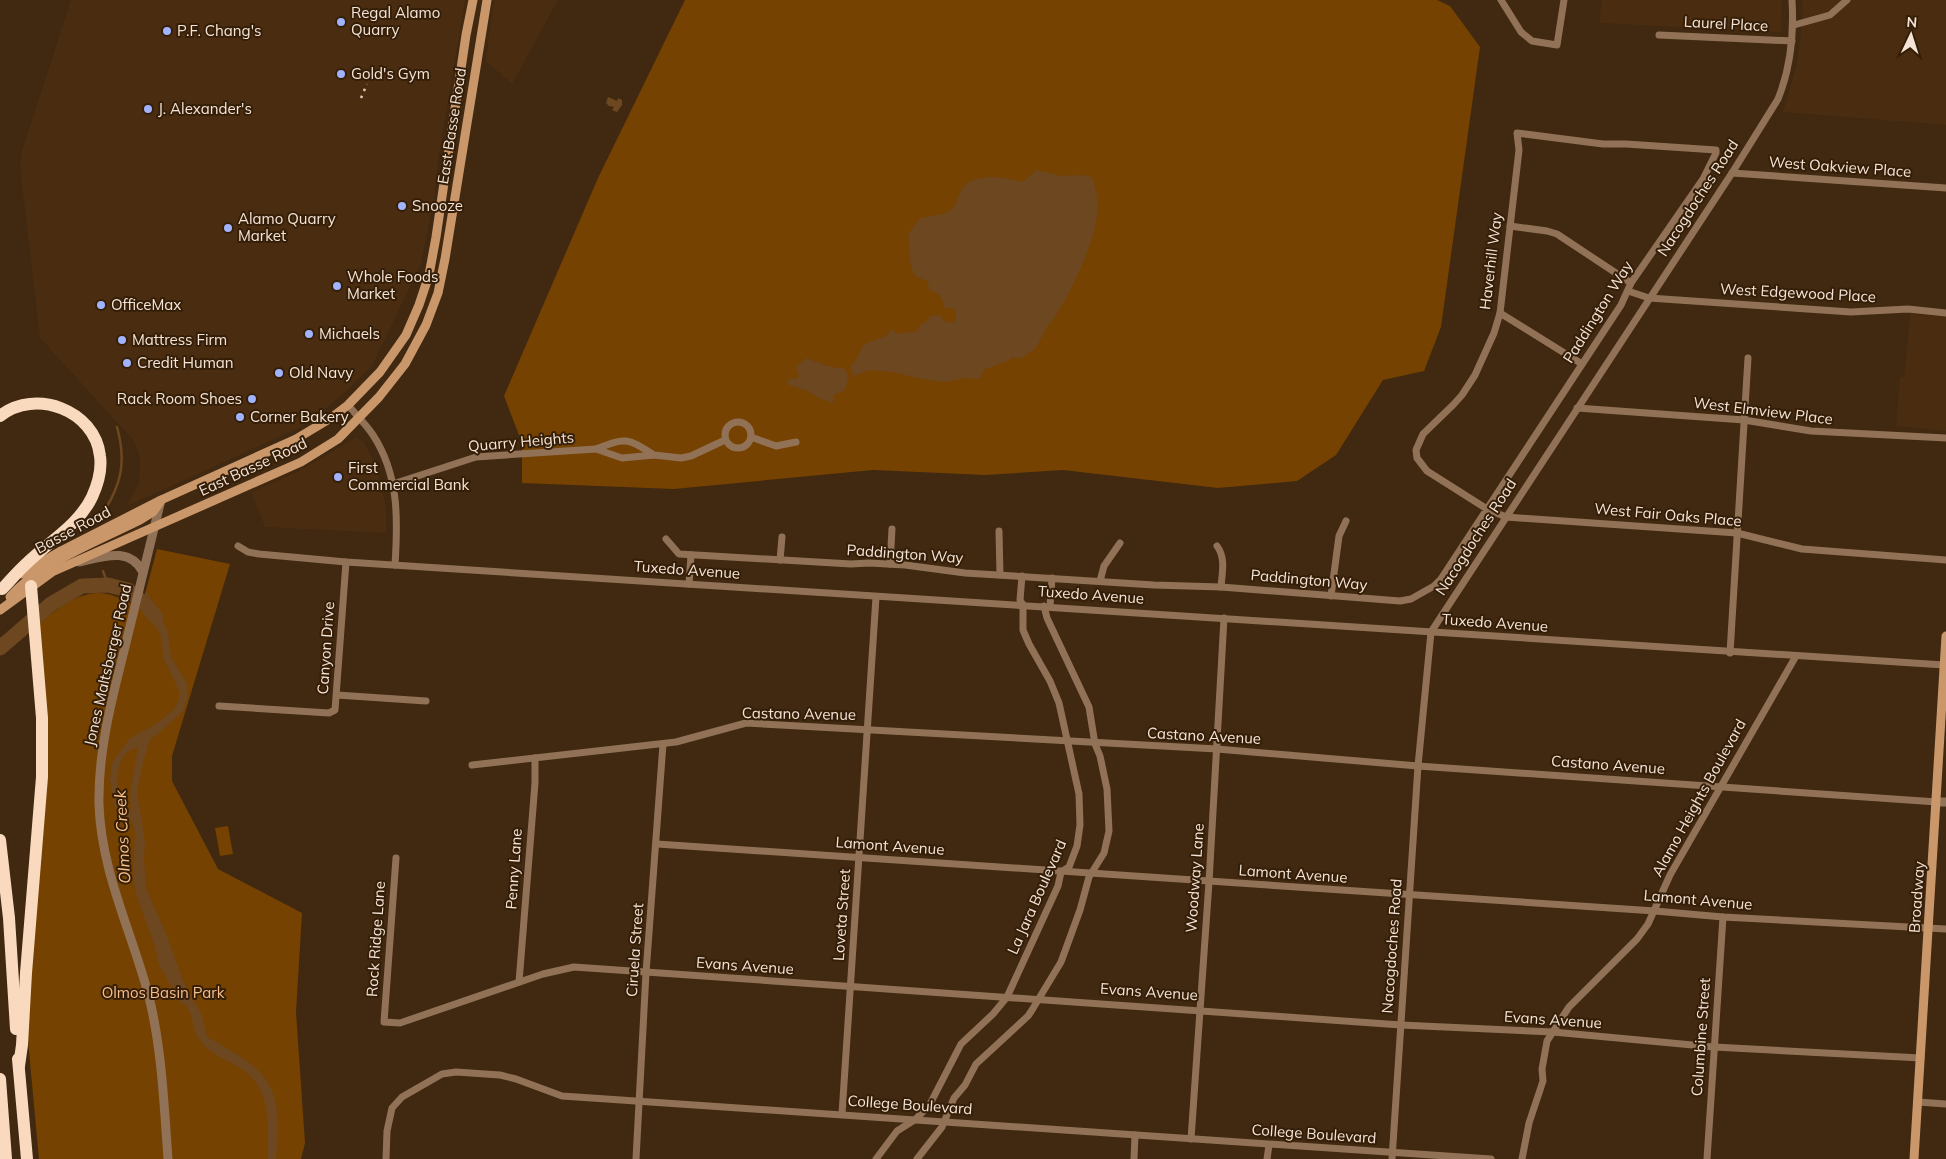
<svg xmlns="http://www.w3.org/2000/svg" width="1946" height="1159" font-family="Mulish,sans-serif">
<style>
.built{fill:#4a2d10}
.green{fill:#754201}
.water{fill:#6d4720;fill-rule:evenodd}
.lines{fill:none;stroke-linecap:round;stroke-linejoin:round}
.stream{stroke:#6d4720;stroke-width:2.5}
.river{stroke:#6d4720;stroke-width:15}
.minor{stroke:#917256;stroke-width:7}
.tertiary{stroke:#917256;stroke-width:9}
.secondary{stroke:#c9976a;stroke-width:9}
.motorway{stroke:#fadabf;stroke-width:12}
.rail{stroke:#d9c8ba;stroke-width:2.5;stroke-dasharray:2.5 5;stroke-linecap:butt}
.poi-dot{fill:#a1b3fd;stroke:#351e07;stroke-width:2}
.labels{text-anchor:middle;stroke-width:4;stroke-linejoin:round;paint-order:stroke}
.poi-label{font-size:15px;fill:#f4e4d7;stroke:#351e07;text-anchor:start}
.street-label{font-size:15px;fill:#f4e4d7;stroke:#351e07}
.park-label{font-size:15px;fill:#f7be8b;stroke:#351e07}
.water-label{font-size:16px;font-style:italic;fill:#f8c08c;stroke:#351e07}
</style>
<rect width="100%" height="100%" fill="#402811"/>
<g class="built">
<polygon points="71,0 465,0 438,161 435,193 421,264 372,366 340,397 301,427 127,506 139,483 140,459 135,442 40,338 20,167 22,151"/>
<polygon points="495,0 558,0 512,84 486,61 493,6"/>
<polygon points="1602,0 1782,0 1781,32 1599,23"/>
<polygon points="1802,0 1946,0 1946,125 1783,112 1797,64 1803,15"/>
<polygon points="1910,314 1946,317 1946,431 1896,426 1900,377 1904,377"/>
<polygon points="355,438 364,442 376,465 386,507 386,533 265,527 251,492 298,472"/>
</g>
<g class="green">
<polygon points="685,0 1437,0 1450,6 1480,47 1441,327 1424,371 1383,380 1336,455 1297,481 1218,488 1063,470 985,475 873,470 674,489 522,483 522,443 504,396 598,178"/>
<path d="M157,549L230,564L172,756V781L218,869L302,913L296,1012L305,1143L301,1159H39L27,1030L45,777L38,624C57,609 82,588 108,594C120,597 131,604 141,609Z"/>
<polygon points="228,826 233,854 220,856 215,828"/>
</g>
<g class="water">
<polygon points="608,97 617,101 618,98 622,100 622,105 617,112 612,110 614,107 609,106 606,103"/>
<path d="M1036,170L1062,176L1082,175L1092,177C1094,185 1098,195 1098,204C1098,239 1070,294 1051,323H1049L1036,348L1020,359L1012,357L1008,361C999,362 992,369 984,369L980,379L964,378L946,382L926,380L893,372L870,370L853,376L850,367L856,360L863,345L887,335L892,329L898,334L917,331L921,324L926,322L930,316L940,315L942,319L949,323L955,321L956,309L945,308L940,295L929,290L928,282C925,280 919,278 916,276C907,265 910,247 908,234L920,218C930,216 946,216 953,208C957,203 958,196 961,190C974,171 1005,178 1023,182Z"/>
<path d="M806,358C818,362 831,369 844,368L849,377L844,391L834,395L833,403L819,398L808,391L786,384L790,378L796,379L799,376L796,367Z"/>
<path d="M146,591L168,631L171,657L188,685L187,701L182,713L150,740L144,759L137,792L145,842L144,857L146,888L167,936L183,981L202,1015L207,1037C270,1071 284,1085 276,1159H268C267,1121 273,1085 235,1065C221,1057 207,1052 198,1038C190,1026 195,1008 180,1003L159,964L155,947L135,891L133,872L135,832L131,820L114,805L110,779L112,763L129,739L157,723L173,710L179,700V691L164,659L160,633L141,609ZM138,747L130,793L131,812L118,796C116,783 117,762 127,752C130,750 135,749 138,747Z"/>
</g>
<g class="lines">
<g class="stream">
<path d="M101,516C121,486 127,463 117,427"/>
<polyline points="103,571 108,585"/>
</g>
<polyline class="river" points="0,648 51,604 82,586 108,585 128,590 146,605 156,617"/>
<g class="minor">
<polyline points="1501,0 1521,32 1532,41 1557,45 1564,0"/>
<polyline points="1794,25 1830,15 1847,0"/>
<polyline points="1659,35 1792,41"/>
<polyline points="1732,173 1946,188"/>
<polyline points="1510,226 1547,231 1557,234 1631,283"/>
<polyline points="1628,291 1649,298 1851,312 1908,309 1946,313"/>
<polyline points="1500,313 1582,364"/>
<path d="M348,405C356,415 366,424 373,435C399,475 398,519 395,565"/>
<polyline points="1577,408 1744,420 1811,431 1946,438"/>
<circle cx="738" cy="435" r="13"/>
<polyline points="751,437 776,446 796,442"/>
<path d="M654,455C627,438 626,437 596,449L622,458L654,455L681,458L691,456L725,440"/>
<polyline points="393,484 476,457 596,449"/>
<polyline points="999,531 1000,575"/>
<polyline points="666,539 679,554 851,564 869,563 905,565 965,573 1154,585 1221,587 1400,601 1411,599 1434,586 1441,579 1487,509 1621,305 1631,283 1703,179 1716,153 1716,150 1626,144 1603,144 1517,133 1519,150 1500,313 1494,333 1475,375 1462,395 1453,405 1423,434 1416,450 1417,458 1427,471 1487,509 1506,517 1737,533 1802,549 1946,560"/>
<polyline points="238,546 248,552 259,554 346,562 1944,665"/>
<path d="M1217,546C1226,558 1222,573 1221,587"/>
<polyline points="780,560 782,537"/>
<polyline points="890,564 892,529"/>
<polyline points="1100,581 1104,566 1120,543"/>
<polyline points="689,584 691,555"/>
<polyline points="1331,596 1339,536 1346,521"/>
<polyline points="1050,606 1052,578"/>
<polyline points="1730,653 1748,358"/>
<polyline points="337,695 426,701"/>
<polyline points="219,706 329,713 335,710 346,562"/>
<polyline points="472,765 676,742 746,723 1217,749 1418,766 1937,802"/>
<polyline points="657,844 1655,911 1723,917 1946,929"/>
<polyline points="396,858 384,1022 400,1023 543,974 574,967 1401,1025 1553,1032 1714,1047 1921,1058"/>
<polyline points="519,982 535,783 535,758"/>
<polyline points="1918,1102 1946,1104"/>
<polyline points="842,1114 876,597"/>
<polyline points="1191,1139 1209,882 1224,618"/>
<polyline points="386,1159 387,1131 392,1108 402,1097 442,1074 456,1072 500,1075 516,1079 562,1096 1491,1159"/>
<polyline points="636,1159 646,973 663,744"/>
<polyline points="876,1159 897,1131 916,1119 930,1104 961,1044 993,1014 1007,997 1058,886 1061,872 1069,867 1077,846 1080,825 1079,794 1059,703 1050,681 1029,644 1023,630 1023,605 1020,600 1022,576"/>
<polyline points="917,1159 942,1127 954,1098 965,1085 976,1064 1028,1016 1032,1010 1061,962 1080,910 1089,877 1104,853 1109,831 1107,789 1100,756 1095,744 1089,707 1047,618 1044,606"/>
<polyline points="1134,1159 1135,1135"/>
<polyline points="1267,1159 1269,1145"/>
<path d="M1392,1159L1418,766L1431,632L1732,173L1778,99C1791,67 1794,34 1792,0"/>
<polyline points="1522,1159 1529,1123 1543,1081 1542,1069 1547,1041 1569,1007 1637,939 1648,924 1670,875 1796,656"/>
<polyline points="1707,1159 1723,917"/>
</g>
<g class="tertiary">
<path d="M161,500C149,549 137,598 125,647C112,699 98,750 99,804C101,872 132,932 149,997C162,1050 164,1105 168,1159"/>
<path d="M79,562C103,557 129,546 143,572"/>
<polyline points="1937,802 1946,802"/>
</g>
<g class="secondary">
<polyline points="22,574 61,551 161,500 296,439 331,418 348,405 380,372 406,335 419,305 429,275 436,237 466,35 473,0"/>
<path d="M10,597C38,564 100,540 140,520L153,512L160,502"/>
<polyline points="0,610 52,572 301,462 338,439 379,397 405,364 426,325 438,293 445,259 487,0"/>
<polyline points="1914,1159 1946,636"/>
</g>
<g class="motorway">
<path d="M0,416C35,388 95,410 100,456C102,470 98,484 92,497C79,525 47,543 26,564C17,572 10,581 2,589"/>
<polyline points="0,840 9,918 16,1029"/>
<polyline points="18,1059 27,1159"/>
<polyline points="19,1066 22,1045 26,973 42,777 42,718 31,586"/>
<polyline points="0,1079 6,1159"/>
</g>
<polyline class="rail" points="361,98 367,84"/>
</g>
<g class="poi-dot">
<circle cx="341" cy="22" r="5"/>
<circle cx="167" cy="31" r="5"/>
<circle cx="341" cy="74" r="5"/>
<circle cx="148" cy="109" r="5"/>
<circle cx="402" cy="206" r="5"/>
<circle cx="228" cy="228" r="5"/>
<circle cx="337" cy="286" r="5"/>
<circle cx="101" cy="305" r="5"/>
<circle cx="309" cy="334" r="5"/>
<circle cx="122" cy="340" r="5"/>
<circle cx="127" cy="363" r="5"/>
<circle cx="279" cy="373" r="5"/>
<circle cx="252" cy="399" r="5"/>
<circle cx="240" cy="417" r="5"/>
<circle cx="338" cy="477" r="5"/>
</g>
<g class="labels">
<g class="poi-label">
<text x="351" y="18">Regal Alamo<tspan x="351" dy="17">Quarry</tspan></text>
<text x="177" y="36">P.F. Chang's</text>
<text x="351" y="79">Gold's Gym</text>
<text x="158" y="114">J. Alexander's</text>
<text x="412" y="211">Snooze</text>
<text x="238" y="224">Alamo Quarry<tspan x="238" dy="17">Market</tspan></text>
<text x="347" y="282">Whole Foods<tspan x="347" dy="17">Market</tspan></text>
<text x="111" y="310">OfficeMax</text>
<text x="319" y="339">Michaels</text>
<text x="132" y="345">Mattress Firm</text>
<text x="137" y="368">Credit Human</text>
<text x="289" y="378">Old Navy</text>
<text x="242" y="404" text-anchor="end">Rack Room Shoes</text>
<text x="250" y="422">Corner Bakery</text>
<text x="348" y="473">First<tspan x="348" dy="17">Commercial Bank</tspan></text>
</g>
<g class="street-label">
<text transform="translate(1726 24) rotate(3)" y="5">Laurel Place</text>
<text transform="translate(452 126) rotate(-81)" y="5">East Basse Road</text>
<text transform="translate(1840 167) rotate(4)" y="5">West Oakview Place</text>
<text transform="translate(1698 198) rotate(-57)" y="5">Nacogdoches Road</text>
<text transform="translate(1491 261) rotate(-83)" y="5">Haverhill Way</text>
<text transform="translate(1798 293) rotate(3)" y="5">West Edgewood Place</text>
<text transform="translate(1598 312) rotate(-58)" y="5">Paddington Way</text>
<text transform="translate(1763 411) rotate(7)" y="5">West Elmview Place</text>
<text transform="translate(521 442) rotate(-5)" y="5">Quarry Heights</text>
<text transform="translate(253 467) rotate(-25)" y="5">East Basse Road</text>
<text transform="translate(1668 515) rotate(5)" y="5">West Fair Oaks Place</text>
<text transform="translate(73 530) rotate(-28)" y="5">Basse Road</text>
<text transform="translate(1476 537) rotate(-57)" y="5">Nacogdoches Road</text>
<text transform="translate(905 554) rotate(4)" y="5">Paddington Way</text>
<text transform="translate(687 570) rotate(4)" y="5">Tuxedo Avenue</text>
<text transform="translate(1309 580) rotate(5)" y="5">Paddington Way</text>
<text transform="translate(1091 595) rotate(4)" y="5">Tuxedo Avenue</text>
<text transform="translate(1495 623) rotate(4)" y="5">Tuxedo Avenue</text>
<text transform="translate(326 648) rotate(-86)" y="5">Canyon Drive</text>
<text transform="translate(108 665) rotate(-77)" y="5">Jones Maltsberger Road</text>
<text transform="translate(799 714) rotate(1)" y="5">Castano Avenue</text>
<text transform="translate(1204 736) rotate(3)" y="5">Castano Avenue</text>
<text transform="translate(1608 765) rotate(4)" y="5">Castano Avenue</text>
<text transform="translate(1699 798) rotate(-61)" y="5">Alamo Heights Boulevard</text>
<text transform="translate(890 846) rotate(4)" y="5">Lamont Avenue</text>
<text transform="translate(514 869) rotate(-86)" y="5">Penny Lane</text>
<text transform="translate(1293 874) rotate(4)" y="5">Lamont Avenue</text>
<text transform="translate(1195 878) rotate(-86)" y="5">Woodway Lane</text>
<text transform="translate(1037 897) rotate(-66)" y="5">La Jara Boulevard</text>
<text transform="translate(1917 897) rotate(-86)" y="5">Broadway</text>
<text transform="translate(1698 900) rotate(5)" y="5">Lamont Avenue</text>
<text transform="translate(842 915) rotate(-86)" y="5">Loveta Street</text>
<text transform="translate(376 939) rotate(-86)" y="5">Rock Ridge Lane</text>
<text transform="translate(1392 946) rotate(-86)" y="5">Nacogdoches Road</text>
<text transform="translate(635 950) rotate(-86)" y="5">Ciruela Street</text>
<text transform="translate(745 966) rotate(4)" y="5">Evans Avenue</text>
<text transform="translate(1149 992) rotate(4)" y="5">Evans Avenue</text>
<text transform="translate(1553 1020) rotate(4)" y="5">Evans Avenue</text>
<text transform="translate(1701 1037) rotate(-86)" y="5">Columbine Street</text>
<text transform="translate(910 1105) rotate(4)" y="5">College Boulevard</text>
<text transform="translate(1314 1134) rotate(4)" y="5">College Boulevard</text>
</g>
<g class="park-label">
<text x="163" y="998">Olmos Basin Park</text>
</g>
<g class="water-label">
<text transform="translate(122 837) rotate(-93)" y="6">Olmos Creek</text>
</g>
</g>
<g transform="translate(1911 35) rotate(4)" stroke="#351e07" stroke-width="4" paint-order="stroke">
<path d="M0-4L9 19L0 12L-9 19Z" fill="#f4e4d7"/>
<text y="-8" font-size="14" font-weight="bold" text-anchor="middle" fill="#f4e4d7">N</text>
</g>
</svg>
